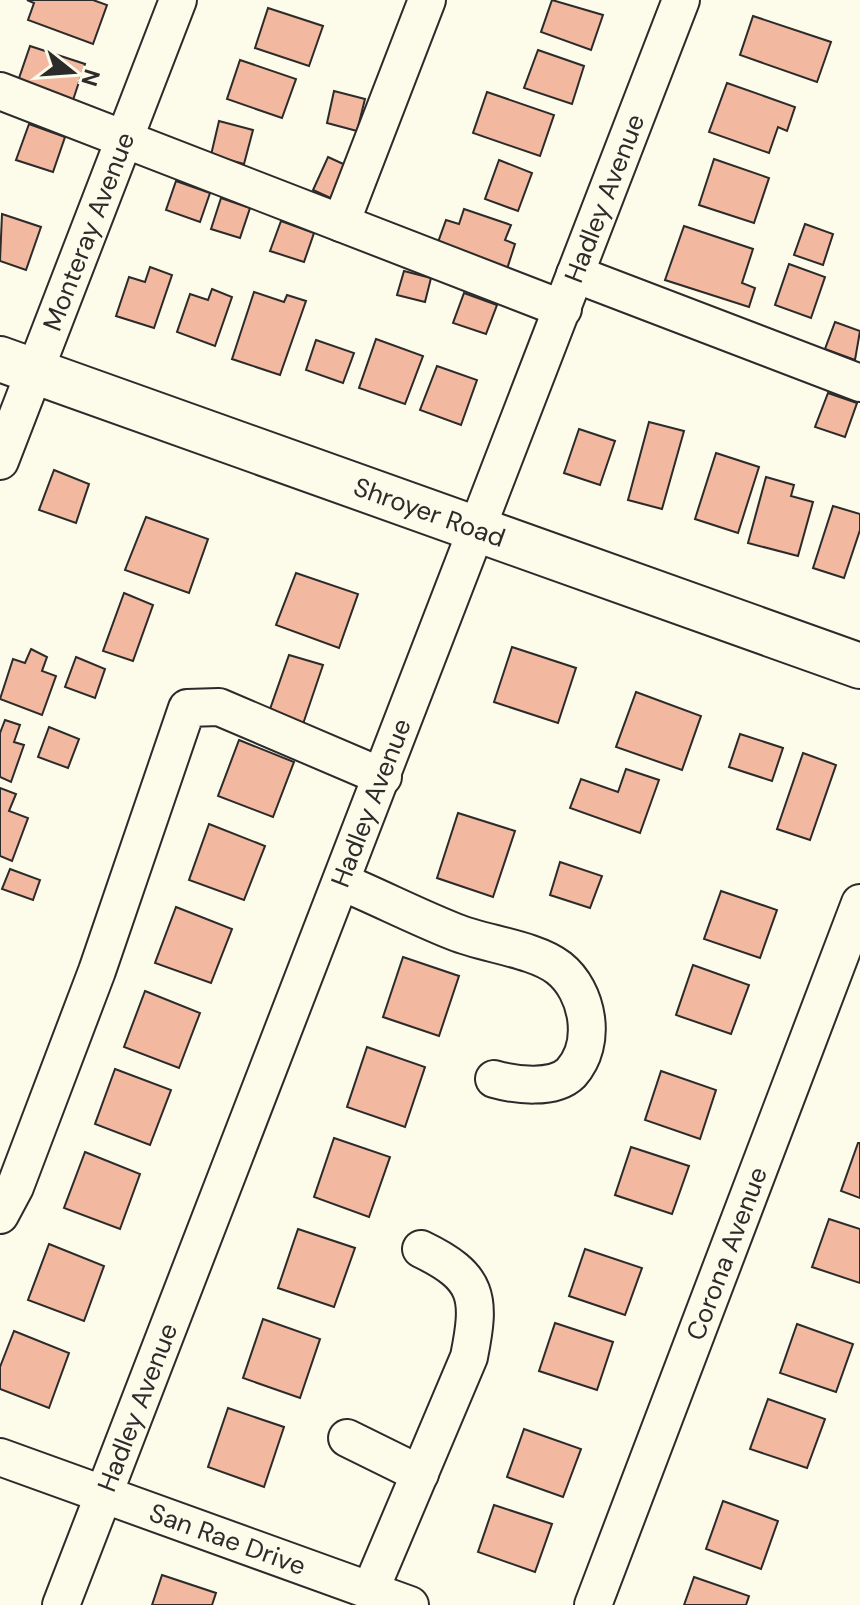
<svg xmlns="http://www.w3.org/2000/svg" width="860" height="1605" font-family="'DM Sans',sans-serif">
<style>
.building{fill:#f2b8a0;stroke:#2b2b2b;stroke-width:2}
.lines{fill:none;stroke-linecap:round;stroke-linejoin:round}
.minor-casing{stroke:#2b2b2b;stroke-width:40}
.major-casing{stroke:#2b2b2b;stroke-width:48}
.minor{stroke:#fdfbea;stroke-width:36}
.major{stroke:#fdfbea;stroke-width:44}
.labels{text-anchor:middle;stroke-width:6;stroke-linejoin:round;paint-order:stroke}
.street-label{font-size:26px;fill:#2b2b2b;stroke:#fdfbea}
</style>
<rect width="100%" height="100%" fill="#fdfbea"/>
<g class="building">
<polygon points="27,0 93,0 107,5 93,44 28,20 34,3"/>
<polygon points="552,0 603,15 591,50 541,32"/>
<polygon points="268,8 323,26 309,66 255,48"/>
<polygon points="753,16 831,42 817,82 740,55"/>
<polygon points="30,46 85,64 72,103 17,84"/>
<polygon points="538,50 584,66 572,104 524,88"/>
<polygon points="240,60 296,79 282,118 227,99"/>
<polygon points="727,83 795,107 787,131 778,127 769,153 709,132"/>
<polygon points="334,91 365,99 357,131 327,123"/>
<polygon points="487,92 554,115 540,156 473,133"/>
<polygon points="219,121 253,130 244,164 211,155"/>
<polygon points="29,124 65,137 53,172 16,160"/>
<polygon points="328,157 350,167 335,200 313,190"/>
<polygon points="714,159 769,178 754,223 699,205"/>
<polygon points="499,160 532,173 518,211 485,199"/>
<polygon points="176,181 210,193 200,222 166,210"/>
<polygon points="221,198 250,208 240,238 211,229"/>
<polygon points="464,209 511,225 505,240 515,244 507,269 437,245 446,220 459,224"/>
<polygon points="2,214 41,227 26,270 0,261"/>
<polygon points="281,221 314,233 304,262 270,251"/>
<polygon points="805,224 833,234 823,265 794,255"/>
<polygon points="684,226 753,249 742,283 755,288 749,307 665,280"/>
<polygon points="789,264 825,277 811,318 775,305"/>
<polygon points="150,267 172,275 154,328 116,316 129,277 145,282"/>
<polygon points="404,271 431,278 425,302 397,295"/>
<polygon points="212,289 232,297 215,346 177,332 190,294 208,300"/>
<polygon points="254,292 284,302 287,295 306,301 280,375 232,359"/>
<polygon points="464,293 497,305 486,334 453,323"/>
<polygon points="835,322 860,331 855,360 825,349"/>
<polygon points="376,339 423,356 405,404 359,388"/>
<polygon points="316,340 354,353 343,383 306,370"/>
<polygon points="437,366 477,380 461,425 420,410"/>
<polygon points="828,393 857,403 845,437 815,427"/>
<polygon points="649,422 684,431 662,509 628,500"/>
<polygon points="579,429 615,441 600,485 564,473"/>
<polygon points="716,453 759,467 738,533 695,519"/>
<polygon points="54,470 89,484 76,523 39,510"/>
<polygon points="766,477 794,485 791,496 813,502 798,556 748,543"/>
<polygon points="833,506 860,514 860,530 844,578 813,568"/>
<polygon points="146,517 208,539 189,593 125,570"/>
<polygon points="296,573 358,594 339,648 276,625"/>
<polygon points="124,593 153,605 133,661 103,651"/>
<polygon points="512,647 576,668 558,723 494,702"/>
<polygon points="31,649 47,657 42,671 56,676 42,715 0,699 13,659 25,663"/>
<polygon points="289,655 323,665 303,724 269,712"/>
<polygon points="76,657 105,669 95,698 65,687"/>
<polygon points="636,692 701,716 682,770 616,747"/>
<polygon points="5,720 20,725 14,742 24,745 11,782 0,777 0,733"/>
<polygon points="49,727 79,739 68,768 38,757"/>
<polygon points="740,734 783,748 772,781 729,767"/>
<polygon points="239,740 294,762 273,817 218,796"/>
<polygon points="803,753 836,765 810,840 777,829"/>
<polygon points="626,769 659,780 640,833 570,808 581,779 618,792"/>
<polygon points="0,788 16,794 9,811 28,818 12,861 0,856"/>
<polygon points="458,813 515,831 493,897 437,878"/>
<polygon points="209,824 265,846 244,900 189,880"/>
<polygon points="560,862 602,876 590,908 550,895"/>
<polygon points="10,869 40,880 33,900 2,889"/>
<polygon points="721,891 777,910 760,958 704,939"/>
<polygon points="176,907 232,929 211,983 155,963"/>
<polygon points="403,957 459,976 439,1036 383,1017"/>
<polygon points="693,965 749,985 731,1034 676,1015"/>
<polygon points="145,991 200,1013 179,1068 124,1047"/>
<polygon points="367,1047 425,1067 405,1127 347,1107"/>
<polygon points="115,1069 171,1090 150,1145 95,1124"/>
<polygon points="661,1071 716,1090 700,1139 645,1120"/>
<polygon points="334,1138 390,1157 369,1217 314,1197"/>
<polygon points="858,1143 860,1143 860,1198 841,1191"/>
<polygon points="631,1147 689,1166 672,1214 615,1195"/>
<polygon points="85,1152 140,1174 120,1229 64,1208"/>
<polygon points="829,1219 860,1229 860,1283 812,1267"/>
<polygon points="298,1229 355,1248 334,1307 278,1288"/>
<polygon points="49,1244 104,1266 84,1321 28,1300"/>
<polygon points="585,1249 642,1268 625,1315 569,1296"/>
<polygon points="263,1319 320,1339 300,1398 243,1378"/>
<polygon points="555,1323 613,1342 597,1390 539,1371"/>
<polygon points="797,1324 853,1344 836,1392 780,1373"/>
<polygon points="14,1331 69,1353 49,1408 0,1389 0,1367"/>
<polygon points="768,1399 825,1419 807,1468 750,1449"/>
<polygon points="228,1408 284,1427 264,1487 208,1467"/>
<polygon points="524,1429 581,1449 563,1497 507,1477"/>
<polygon points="723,1501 778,1521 761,1569 706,1549"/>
<polygon points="494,1505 552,1524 535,1572 478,1552"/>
<polygon points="162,1575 216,1593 212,1605 152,1605"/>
<polygon points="694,1577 749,1596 746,1605 684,1605"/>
</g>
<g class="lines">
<g class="minor-casing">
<g id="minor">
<polyline points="0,91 563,309"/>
<polyline points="341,223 427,0"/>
<polyline points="575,274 860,383"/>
<path id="s1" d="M0,461L178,0"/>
<path d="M342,882C380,898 417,917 455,932C484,944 535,949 559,968C588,991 598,1043 571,1073C554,1090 515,1085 494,1079"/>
<polyline points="0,1215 15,1187 97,971 187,708 219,707 383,777"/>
<polyline points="347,1438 420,1474"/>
<path id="s2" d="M0,1457L410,1605"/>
<path d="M370,1591L469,1357C481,1297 479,1277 421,1249"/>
<path id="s3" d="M61,1605L681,0"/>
<path id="s4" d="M593,1605L860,903"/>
</g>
</g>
<g class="major-casing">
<g id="major">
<path id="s5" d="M0,359L860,666"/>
</g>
</g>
<use href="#minor" class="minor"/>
<use href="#major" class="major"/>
</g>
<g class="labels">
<g class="street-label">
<text dy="9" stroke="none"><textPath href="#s3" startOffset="1508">Hadley Avenue</textPath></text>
<text dy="9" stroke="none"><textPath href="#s1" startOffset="246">Monteray Avenue</textPath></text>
<text dy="9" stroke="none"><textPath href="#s5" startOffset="456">Shroyer Road</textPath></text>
<text dy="9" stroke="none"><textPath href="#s3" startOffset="860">Hadley Avenue</textPath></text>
<text dy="9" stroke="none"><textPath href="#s4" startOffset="376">Corona Avenue</textPath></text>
<text dy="9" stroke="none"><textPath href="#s3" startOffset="212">Hadley Avenue</textPath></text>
<text dy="9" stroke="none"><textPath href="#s2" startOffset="242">San Rae Drive</textPath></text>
</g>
</g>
<g transform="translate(72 72) rotate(107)" stroke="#fdfbea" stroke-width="6" paint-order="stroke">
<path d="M0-6L14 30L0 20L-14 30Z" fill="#2b2b2b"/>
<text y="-12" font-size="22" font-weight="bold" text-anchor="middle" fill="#2b2b2b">N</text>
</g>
</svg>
